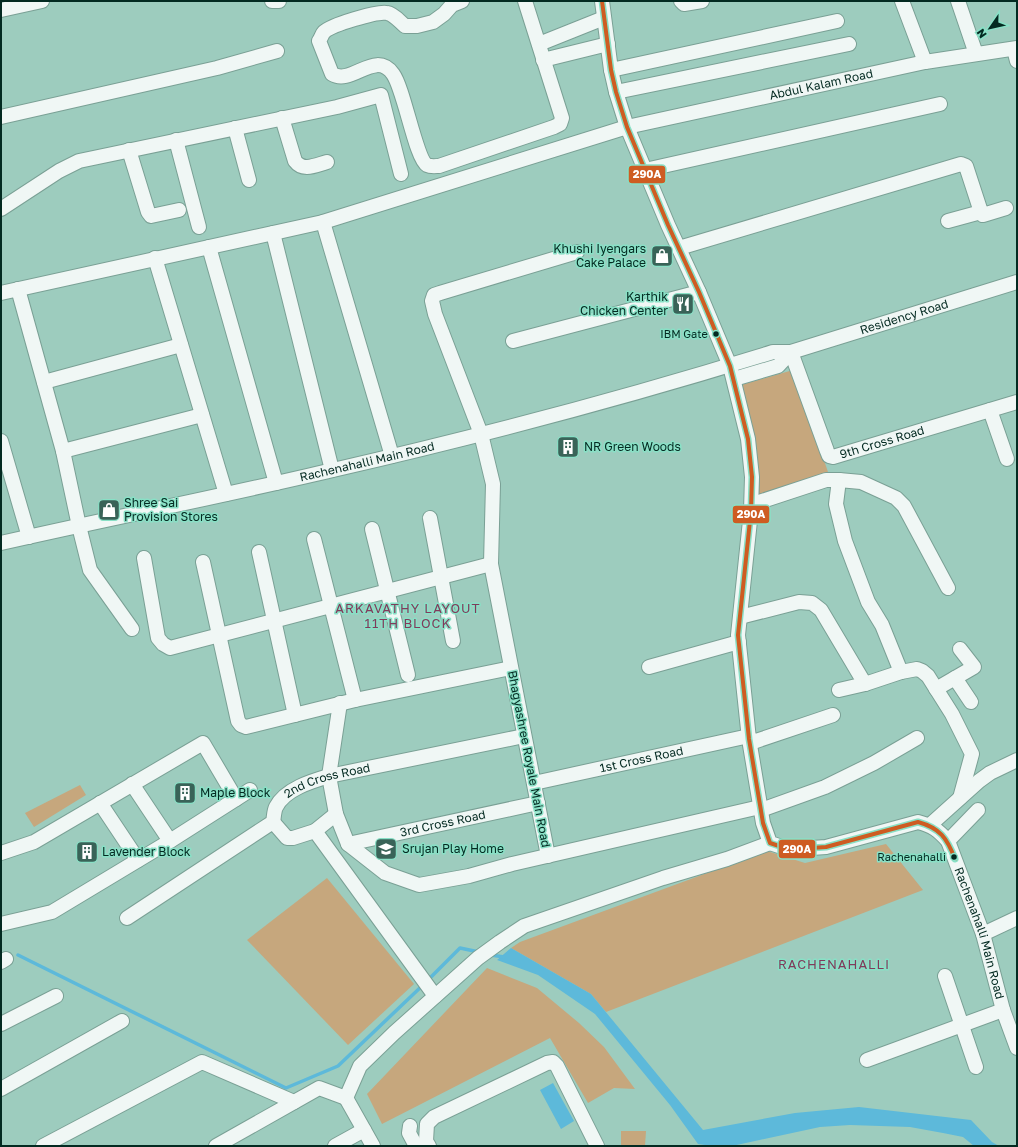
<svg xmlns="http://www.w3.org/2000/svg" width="1018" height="1147" font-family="'Golos Text',sans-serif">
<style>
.green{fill:#c6a77d}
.water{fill:#5db9da}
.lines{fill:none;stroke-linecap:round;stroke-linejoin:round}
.stream{stroke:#5db9da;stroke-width:3.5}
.minor-casing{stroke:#7aa095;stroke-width:16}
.minor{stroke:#f0f7f5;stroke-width:14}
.bus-1-casing{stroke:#89e0c6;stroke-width:7}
.bus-1{stroke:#ce5c22;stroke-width:4}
.bus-dot{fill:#032a21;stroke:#89e0c6;stroke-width:1.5}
.labels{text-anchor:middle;stroke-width:3;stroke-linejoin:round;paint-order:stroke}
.bus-label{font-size:11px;fill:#032a21;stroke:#89e0c6;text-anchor:end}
.street-label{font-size:12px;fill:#032a21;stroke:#89e0c6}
.poi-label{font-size:12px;fill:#032a21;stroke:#89e0c6;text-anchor:start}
.neighbourhood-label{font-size:13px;letter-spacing:1px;fill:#803c5b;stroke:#89e0c6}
.line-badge{stroke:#89e0c6;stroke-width:1.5}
.badge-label{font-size:11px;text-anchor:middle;font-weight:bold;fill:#fff}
</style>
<rect width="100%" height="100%" fill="#9dccbe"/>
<g class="green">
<polygon points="793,370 828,472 758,498 741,385"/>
<polygon points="80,785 86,795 34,827 25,813"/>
<polygon points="886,844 923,890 606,1012 591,994 511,948 520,942 767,851 805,863"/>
<polygon points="327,878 414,984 348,1045 247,940"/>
<polygon points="487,968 537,988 579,1023 604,1047 635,1089 614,1088 588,1103 550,1038 382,1124 367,1094"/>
<polygon points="621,1131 646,1131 645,1146 621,1146"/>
</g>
<g class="water">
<polygon points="511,948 591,994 703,1130 795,1113 859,1107 971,1120 992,1142 999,1146 974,1146 963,1137 943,1133 910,1127 850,1125 820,1127 732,1146 712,1146 698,1144 670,1105 595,1014 538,975 497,960"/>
<polygon points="553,1083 574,1121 561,1129 540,1090"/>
</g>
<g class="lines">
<g class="stream">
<polyline points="18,955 286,1088 338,1066 423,985"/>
<polyline points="491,955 504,957"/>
<polyline points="427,981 460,948 479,952"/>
</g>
<g class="minor-casing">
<g id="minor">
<polyline points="272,1 279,1"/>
<path d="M462,1L452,5L444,14L433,22L417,26H405C400,22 394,14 387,13C377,11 331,25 324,32C322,34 321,38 319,41L332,74C352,86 375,49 393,74C404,89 416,159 427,165C431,167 436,166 439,166L554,127L560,124L562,118L525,1"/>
<path id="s1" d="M602,1L611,70L616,92L627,127L668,225L699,292L730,366L748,439L752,477L751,511L738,635L749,739L763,823L770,843L782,847L797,849L826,847L918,822C933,826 938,830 948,841L983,934L1003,1010L1017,1048"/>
<polyline points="681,1 684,4 702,1"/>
<polyline points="902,1 925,62"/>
<polyline points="958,1 976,54"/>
<polyline points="1,10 42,1"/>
<polyline points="539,44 604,18"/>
<polyline points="1014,49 1017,61"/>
<polyline points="543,60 608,44"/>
<polyline points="611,70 837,21"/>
<polyline points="616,92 849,44"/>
<polyline points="1,117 217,68 277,51"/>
<path d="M282,118L295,161C303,172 316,165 327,162"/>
<polyline points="235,128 249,180"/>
<polyline points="176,140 199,227"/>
<polyline points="129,150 148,212 151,216 179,210"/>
<polyline points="645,170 940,104"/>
<polyline points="1,209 59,171 79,161 337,107 381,95 401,174"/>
<polyline points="948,221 981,212"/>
<polyline points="323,222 392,456"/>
<polyline points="273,233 332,470"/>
<polyline points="209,247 276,483"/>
<polyline points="679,248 961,164 966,166 981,212 983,215 1006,208"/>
<polyline points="155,258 226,494"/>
<polyline points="18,289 63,451 79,526 90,570 132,629"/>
<path id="s2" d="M1,293L323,222L627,127L925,62L1017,48"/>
<polyline points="513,341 699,292"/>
<path id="s3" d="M791,352L827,451L829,456L833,457L1017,402"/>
<polyline points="734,379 778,366 791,352"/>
<polyline points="44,382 181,345"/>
<polyline points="990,410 1007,459"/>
<polyline points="1,441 29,537"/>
<polyline points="63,451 202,415"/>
<polyline points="839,480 836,504 845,541 868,602 882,625 901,672"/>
<polyline points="751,511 759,502 826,480 839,480 861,482 896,498 904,506 948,588"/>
<polyline points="430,518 453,641"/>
<polyline points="372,529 408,675"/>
<polyline points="314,539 355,700"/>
<path id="s4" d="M1,543C111,518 223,496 333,470C481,436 628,397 773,352H791L1017,282"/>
<polyline points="259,552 295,715"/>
<polyline points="144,558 158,638 163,644 170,648 491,564"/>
<polyline points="203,562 238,721 241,725 246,727 355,700 511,668"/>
<polyline points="740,617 799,602 812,603 821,610 865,684"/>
<polyline points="649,667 739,642"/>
<polyline points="955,678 974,667 960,649"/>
<polyline points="936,689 955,678 971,702"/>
<polyline points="839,690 865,684 901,672 917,669 922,671 928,676 952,714 972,754 960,798"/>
<polyline points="340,703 329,776 336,814 348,844 385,873 419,885 469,876 512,864 760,807"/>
<polyline points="750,743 833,715"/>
<path id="s5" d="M534,783L749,736"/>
<polyline points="132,784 170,841"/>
<polyline points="100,803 138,860"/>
<polyline points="761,810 825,787 874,763 917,738"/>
<polyline points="273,822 287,838 293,838 315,831 435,996"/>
<polyline points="930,825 979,781 990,773 1017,760"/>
<polyline points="315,831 336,814"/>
<polyline points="948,841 978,810"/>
<path id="s6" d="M348,844L538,803"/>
<polyline points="1,853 34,842 203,743 236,799"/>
<polyline points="548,856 491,564 493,484 481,434 435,314 432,301 434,295 440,293 577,252"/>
<path id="s7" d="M127,918L273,822C274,817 274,811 276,807C285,789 312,781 329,776L524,736"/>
<polyline points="1,924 52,912 170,841 250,790"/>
<polyline points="983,934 1017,918"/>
<polyline points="1,962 6,959"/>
<polyline points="945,976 976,1067"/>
<polyline points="1,1024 56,996"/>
<polyline points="867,1060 1003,1010"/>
<polyline points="1,1089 122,1021"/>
<polyline points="346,1098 360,1066 394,1033 478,958 500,942 524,926 663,878 727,859 770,843"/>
<polyline points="346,1098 373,1146"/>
<polyline points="410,1126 409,1133 416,1146"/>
<polyline points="43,1146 202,1062 294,1102"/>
<polyline points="216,1146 319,1088 346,1098"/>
<polyline points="335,1146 364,1130"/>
<polyline points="429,1146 426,1141 427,1124 434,1117 547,1063 553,1062 557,1066 597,1146"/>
</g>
</g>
<use href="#minor" class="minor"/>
<g class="bus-1-casing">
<path id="bus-1" d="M602,1L611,70L616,92L627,127L668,225L699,292L730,366L748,439L752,477L751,511L738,635L749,739L763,823L770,843L782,847L797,849L826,847L918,822C940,828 947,838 955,859"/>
</g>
<use href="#bus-1" class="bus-1"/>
</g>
<defs>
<g id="shop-square" transform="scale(1.15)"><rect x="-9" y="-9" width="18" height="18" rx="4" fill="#396358" stroke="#89e0c6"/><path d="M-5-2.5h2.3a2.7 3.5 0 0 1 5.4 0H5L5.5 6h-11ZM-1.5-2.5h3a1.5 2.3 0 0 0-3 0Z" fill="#fff"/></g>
<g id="restaurant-square" transform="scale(1.15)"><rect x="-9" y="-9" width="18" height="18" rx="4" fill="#396358" stroke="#89e0c6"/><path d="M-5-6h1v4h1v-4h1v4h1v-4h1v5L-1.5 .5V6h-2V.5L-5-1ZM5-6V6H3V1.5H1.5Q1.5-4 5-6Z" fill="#fff"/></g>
<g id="building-square" transform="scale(1.15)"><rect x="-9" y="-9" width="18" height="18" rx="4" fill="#396358" stroke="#89e0c6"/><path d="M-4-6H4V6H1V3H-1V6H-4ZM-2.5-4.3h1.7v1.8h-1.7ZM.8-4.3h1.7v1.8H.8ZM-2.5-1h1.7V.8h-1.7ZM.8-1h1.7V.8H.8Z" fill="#fff"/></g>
<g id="school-square" transform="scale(1.15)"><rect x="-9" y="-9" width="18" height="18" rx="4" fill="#396358" stroke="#89e0c6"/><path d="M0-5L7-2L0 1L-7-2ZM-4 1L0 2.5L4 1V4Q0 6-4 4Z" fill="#fff"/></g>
</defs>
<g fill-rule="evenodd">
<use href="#shop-square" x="662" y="256"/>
<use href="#restaurant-square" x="683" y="304"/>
<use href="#building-square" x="568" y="447"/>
<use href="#shop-square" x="109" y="510"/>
<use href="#building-square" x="185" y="793"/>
<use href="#school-square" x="386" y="849"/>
<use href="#building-square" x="87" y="852"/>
</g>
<g class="bus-dot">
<circle cx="716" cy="334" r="3.5"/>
<circle cx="954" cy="857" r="3.5"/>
</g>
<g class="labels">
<g class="bus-label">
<text x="708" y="338">IBM Gate</text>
<text x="946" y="861">Rachenahalli</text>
</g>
<g class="street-label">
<text dy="4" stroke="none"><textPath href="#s2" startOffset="847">Abdul Kalam Road</textPath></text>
<text dy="4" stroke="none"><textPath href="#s4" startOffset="932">Residency Road</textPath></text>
<text dy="4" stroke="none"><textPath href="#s3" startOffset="166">9th Cross Road</textPath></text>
<text dy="4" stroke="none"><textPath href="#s4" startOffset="375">Rachenahalli Main Road</textPath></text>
<text transform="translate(529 759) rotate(79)" y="4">Bhagyashree Royale Main Road</text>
<text dy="4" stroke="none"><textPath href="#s5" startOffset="110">1st Cross Road</textPath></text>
<text dy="4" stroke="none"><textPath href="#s7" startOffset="250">2nd Cross Road</textPath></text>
<text dy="4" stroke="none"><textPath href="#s6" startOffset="97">3rd Cross Road</textPath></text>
<text dy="4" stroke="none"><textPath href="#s1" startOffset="1158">Rachenahalli Main Road</textPath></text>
</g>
<g class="poi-label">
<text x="646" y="253" text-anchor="end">Khushi Iyengars<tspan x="646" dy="14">Cake Palace</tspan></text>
<text x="668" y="301" text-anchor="end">Karthik<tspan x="668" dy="14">Chicken Center</tspan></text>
<text x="584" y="451">NR Green Woods</text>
<text x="124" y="507">Shree Sai<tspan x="124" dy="14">Provision Stores</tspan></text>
<text x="200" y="797">Maple Block</text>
<text x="402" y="853">Srujan Play Home</text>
<text x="102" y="856">Lavender Block</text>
</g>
<g class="neighbourhood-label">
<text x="408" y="613">ARKAVATHY LAYOUT<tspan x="408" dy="15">11TH BLOCK</tspan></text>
<text x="834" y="969">RACHENAHALLI</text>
</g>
</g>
<g class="line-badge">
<rect x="628" y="165" width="38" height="19" rx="4" fill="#ce5c22"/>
<rect x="732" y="505" width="38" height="19" rx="4" fill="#ce5c22"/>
<rect x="778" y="839" width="38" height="20" rx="4" fill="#ce5c22"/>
</g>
<g class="badge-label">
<text x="647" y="178">290A</text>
<text x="751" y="518">290A</text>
<text x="797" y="853">290A</text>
</g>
<rect width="1018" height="1147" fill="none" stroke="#032a21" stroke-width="4"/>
<g transform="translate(990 28) rotate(236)" stroke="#89e0c6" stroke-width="3" paint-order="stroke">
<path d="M0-3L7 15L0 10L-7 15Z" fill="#032a21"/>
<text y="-6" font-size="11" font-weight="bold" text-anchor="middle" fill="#032a21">N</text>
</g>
</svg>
